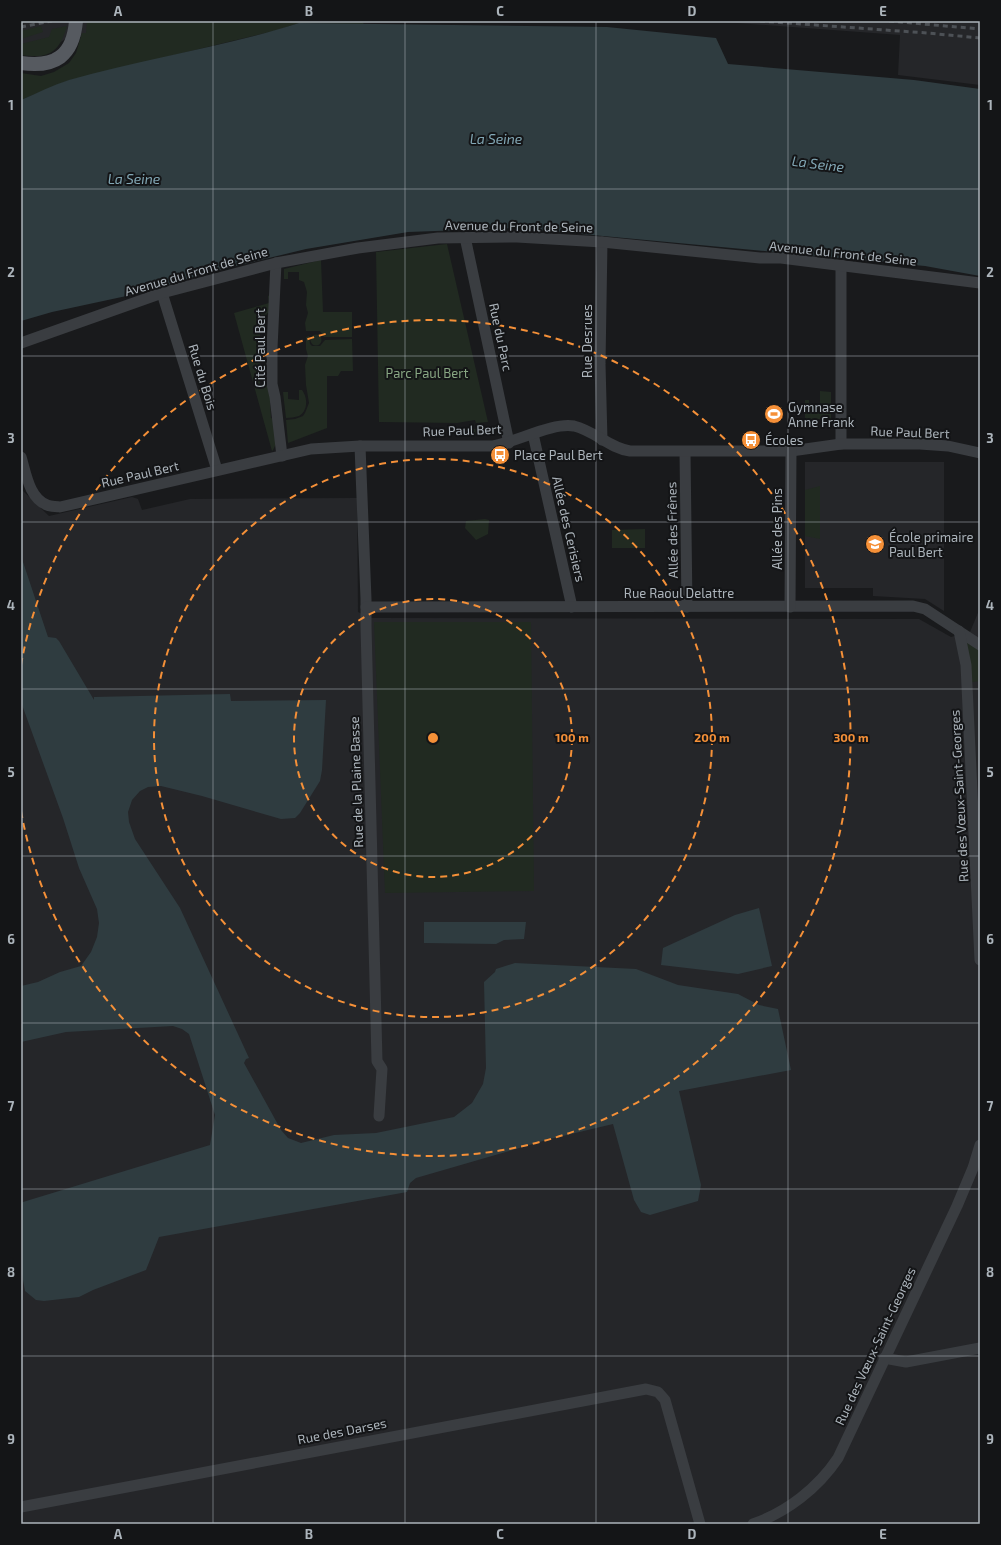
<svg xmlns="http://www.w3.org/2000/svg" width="1001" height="1545" font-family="'Exo 2',sans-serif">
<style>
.built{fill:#252629}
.green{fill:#212a21}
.water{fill:#2f3c40}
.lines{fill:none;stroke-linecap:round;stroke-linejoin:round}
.minor{stroke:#3a3d41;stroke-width:11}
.major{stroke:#565a60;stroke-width:14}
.rail{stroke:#4d5156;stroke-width:3;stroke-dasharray:5 4;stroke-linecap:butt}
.grid{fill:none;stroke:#acb4bb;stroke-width:1;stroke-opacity:0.55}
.ring{fill:none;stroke:#f59038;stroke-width:2;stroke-dasharray:7 5}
.labels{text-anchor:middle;stroke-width:4;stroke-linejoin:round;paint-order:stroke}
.street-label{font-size:13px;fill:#acb4bb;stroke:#141517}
.park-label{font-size:13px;fill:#88a683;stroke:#141517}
.poi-label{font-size:13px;fill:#acb4bb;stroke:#141517;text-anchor:start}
.water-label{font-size:14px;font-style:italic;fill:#83a8b6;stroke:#141517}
.centre{fill:#f59038;stroke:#141517;stroke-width:2}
.ring-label{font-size:12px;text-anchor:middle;font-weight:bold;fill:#f59038;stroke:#141517;stroke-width:4;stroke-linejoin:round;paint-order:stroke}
.neatline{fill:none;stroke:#acb4bb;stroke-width:1.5}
.grid-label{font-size:13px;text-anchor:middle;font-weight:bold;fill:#acb4bb}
</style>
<rect width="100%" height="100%" fill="#191a1c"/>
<g class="built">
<polygon points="21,21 209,21 76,57 81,37 65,39 41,56 21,55"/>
<polygon points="710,21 980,21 980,85 898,75 900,35"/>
<polygon points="805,462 944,462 944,611 925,599 873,596 873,588 805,588"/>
<polygon points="21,489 49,516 132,497 138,499 142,510 190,499 357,498 358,612 371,618 919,619 951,637 970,632 980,608 980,1524 21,1524"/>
</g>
<g class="green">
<polygon points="87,21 361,21 364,24 299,23 278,30 67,81 21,100 21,73 41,76 54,72 69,63 76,53 82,33 86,33"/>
<polygon points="41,26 43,32 21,39 21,31"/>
<path d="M67,26C59,53 49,59 21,55V44L49,37L52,29Z"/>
<polygon points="447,244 488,422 476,423 475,420 457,423 379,422 376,252"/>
<polygon points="321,260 323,312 352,312 352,337 324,337 320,331 306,331 305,323 308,313 306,305 307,292 304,282 299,280 299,272 288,272 288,279 284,279 284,269"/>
<polygon points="270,295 272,315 267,313 264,321 260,321 260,385 267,385 273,401 270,403 271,418 275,419 277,442 273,450 272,451 234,313 269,303 268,296"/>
<circle cx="316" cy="340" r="5.5"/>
<polygon points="309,336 310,344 312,346 320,346 325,340 352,339 353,371 341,371 338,376 327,376 327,428 288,443 286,420 295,419 303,416 305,413 309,403 306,385 305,365 308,356 306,349 306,337"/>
<path d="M299,390H302C308,398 308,411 299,416C295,417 290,418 286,418L283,392H288V399L299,400Z"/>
<polygon points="820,391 831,392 831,419 805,419 805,400 809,400 809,409 820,409"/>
<polygon points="473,429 493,429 494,435 473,435"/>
<polygon points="820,486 820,539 805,536 805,490"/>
<polygon points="485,519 489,520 488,534 476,540 465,528 466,521"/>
<polygon points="645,529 645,548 612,548 612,530"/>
<polygon points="374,622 531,622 534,891 385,893"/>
<polygon points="966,642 980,650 979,656 980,681 972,682"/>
</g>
<g class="water">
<path d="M299,23L607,27L716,38L728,64L914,80L980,89V276L925,266L517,228L408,232L306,249L203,274L145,292L52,312L21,321V100C37,93 53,85 69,80C145,58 224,47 299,23Z"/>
<polygon points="21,556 48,637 56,638 59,641 94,700 94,697 230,694 231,701 326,700 322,770 320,781 300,813 295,818 281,819 202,796 161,786 148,787 140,791 132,800 128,812 129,822 135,839 180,908 249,1058 246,1059 244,1063 281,1130 288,1138 301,1143 334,1135 376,1133 454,1117 472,1103 483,1084 486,1068 484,982 495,972 496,969 515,963 636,969 678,985 738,994 759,1005 778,1009 791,1070 679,1091 701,1185 698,1201 650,1215 641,1212 634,1200 613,1124 550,1139 416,1178 410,1183 407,1192 159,1237 146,1270 93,1290 79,1297 44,1301 36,1300 25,1291 21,1269 21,1204 23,1202 210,1145 215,1115 189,1034 182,1029 173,1026 66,1032 21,1042 21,986 38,982 60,972 81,966 91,952 97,937 99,923 97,909 79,868 63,818 21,702"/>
<polygon points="759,908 772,966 738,974 661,965 663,948 735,915"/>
<polygon points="424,922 526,922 524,939 504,940 496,944 424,943"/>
</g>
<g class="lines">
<g class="minor">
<polyline points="465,237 509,443"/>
<polyline points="602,242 600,364 602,440"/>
<polyline points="276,263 272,348 272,384 275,397 282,456"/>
<polyline points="841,265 841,444"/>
<polyline points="162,293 217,470"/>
<polyline points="21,343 162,293 276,263 358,248 438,238 517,237 602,242 760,258 781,258 980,283"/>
<polyline points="533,434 572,607"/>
<polyline points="360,446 366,599 366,626 377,1061 382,1069 379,1116"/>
<polyline points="685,452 687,607"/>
<path d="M21,457C26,473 29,498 47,505C51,507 56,506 60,507L311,449L360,446H493C516,442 553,422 574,426C595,431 609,448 630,451H791L841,444H920L948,446L980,453"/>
<polyline points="366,607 913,606 925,609 980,645"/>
<polyline points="790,607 791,451"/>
<polyline points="959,631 966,665 980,960"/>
<polyline points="884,1358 906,1362 980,1348"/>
<polyline points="21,1507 646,1389 658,1392 665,1400 700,1524"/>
<path d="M753,1524C787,1512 818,1488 838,1458L957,1206L973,1168L980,1145"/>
</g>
<path class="major" d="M21,63C55,68 73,56 76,21"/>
<g class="rail">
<polyline points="760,21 927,33 980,38"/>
<polyline points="889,21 980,29"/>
<polyline points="21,27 52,21"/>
</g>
</g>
<path class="grid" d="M213,21V1524M405,21V1524M596,21V1524M788,21V1524M21,189H980M21,356H980M21,522H980M21,689H980M21,856H980M21,1023H980M21,1189H980M21,1356H980"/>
<g class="ring">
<circle cx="433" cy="738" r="139"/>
<circle cx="433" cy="738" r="279"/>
<path d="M21 665A418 418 0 1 1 21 811"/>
</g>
<defs>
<g id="stadium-disc" transform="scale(1)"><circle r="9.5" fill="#f59038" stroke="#141517"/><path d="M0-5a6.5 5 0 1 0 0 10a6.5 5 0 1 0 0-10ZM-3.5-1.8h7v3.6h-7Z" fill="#fff"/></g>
<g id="bus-disc" transform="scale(1)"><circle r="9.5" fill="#f59038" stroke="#141517"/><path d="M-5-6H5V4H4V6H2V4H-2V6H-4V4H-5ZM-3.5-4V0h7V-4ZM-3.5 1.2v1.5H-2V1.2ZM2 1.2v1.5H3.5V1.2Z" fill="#fff"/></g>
<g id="school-disc" transform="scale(1)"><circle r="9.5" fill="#f59038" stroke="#141517"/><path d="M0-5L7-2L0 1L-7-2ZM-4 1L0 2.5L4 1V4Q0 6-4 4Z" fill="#fff"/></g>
</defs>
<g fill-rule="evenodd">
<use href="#stadium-disc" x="774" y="414"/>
<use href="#bus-disc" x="751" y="440"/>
<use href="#bus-disc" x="500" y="455"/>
<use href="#school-disc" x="875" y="544"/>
</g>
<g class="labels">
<g class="street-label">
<text transform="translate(519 226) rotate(1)" y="5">Avenue du Front de Seine</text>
<text transform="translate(843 253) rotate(6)" y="5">Avenue du Front de Seine</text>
<text transform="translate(196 271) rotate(-16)" y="5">Avenue du Front de Seine</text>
<text transform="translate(501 337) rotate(78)" y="5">Rue du Parc</text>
<text transform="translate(587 341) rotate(-90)" y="5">Rue Desrues</text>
<text transform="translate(260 348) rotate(-90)" y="5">Cité Paul Bert</text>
<text transform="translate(203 377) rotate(73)" y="5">Rue du Bois</text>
<text transform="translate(462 430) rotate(-2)" y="5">Rue Paul Bert</text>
<text transform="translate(910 432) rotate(2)" y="5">Rue Paul Bert</text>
<text transform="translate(140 474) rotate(-13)" y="5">Rue Paul Bert</text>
<text transform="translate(569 529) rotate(77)" y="5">Allée des Cerisiers</text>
<text transform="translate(777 529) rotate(-90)" y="5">Allée des Pins</text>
<text transform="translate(672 530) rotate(-91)" y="5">Allée des Frênes</text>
<text x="679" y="598">Rue Raoul Delattre</text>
<text transform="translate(356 782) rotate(-92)" y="5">Rue de la Plaine Basse</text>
<text transform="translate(959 796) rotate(-93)" y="5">Rue des Vœux-Saint-Georges</text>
<text transform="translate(875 1346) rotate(-65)" y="5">Rue des Vœux-Saint-Georges</text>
<text transform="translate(342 1431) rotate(-11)" y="5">Rue des Darses</text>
</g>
<g class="park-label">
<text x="427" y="378">Parc Paul Bert</text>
</g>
<g class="poi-label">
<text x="788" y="412">Gymnase<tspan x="788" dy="15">Anne Frank</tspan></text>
<text x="765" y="445">Écoles</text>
<text x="514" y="460">Place Paul Bert</text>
<text x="889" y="542">École primaire<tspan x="889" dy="15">Paul Bert</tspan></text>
</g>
<g class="water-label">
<text x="496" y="144">La Seine</text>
<text transform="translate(818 164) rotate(7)" y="5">La Seine</text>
<text x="134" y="184">La Seine</text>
</g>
</g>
<circle cx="433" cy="738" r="6" class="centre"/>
<g class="ring-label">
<text x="572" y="742">100 m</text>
<text x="712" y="742">200 m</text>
<text x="851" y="742">300 m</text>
</g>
<rect width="1001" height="1545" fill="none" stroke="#141517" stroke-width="44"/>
<rect x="22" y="22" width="957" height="1501" class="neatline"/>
<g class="grid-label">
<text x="118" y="16">A</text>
<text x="309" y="16">B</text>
<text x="500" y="16">C</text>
<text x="692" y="16">D</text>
<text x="883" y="16">E</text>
<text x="11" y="110">1</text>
<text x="990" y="110">1</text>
<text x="11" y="277">2</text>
<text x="990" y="277">2</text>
<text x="11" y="443">3</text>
<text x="990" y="443">3</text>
<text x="11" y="610">4</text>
<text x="990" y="610">4</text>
<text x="11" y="777">5</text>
<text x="990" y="777">5</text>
<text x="11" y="944">6</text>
<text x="990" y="944">6</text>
<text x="11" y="1111">7</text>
<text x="990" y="1111">7</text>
<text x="11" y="1277">8</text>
<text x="990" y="1277">8</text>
<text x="11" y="1444">9</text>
<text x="990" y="1444">9</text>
<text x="118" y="1539">A</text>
<text x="309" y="1539">B</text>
<text x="500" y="1539">C</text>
<text x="692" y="1539">D</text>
<text x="883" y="1539">E</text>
</g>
</svg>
